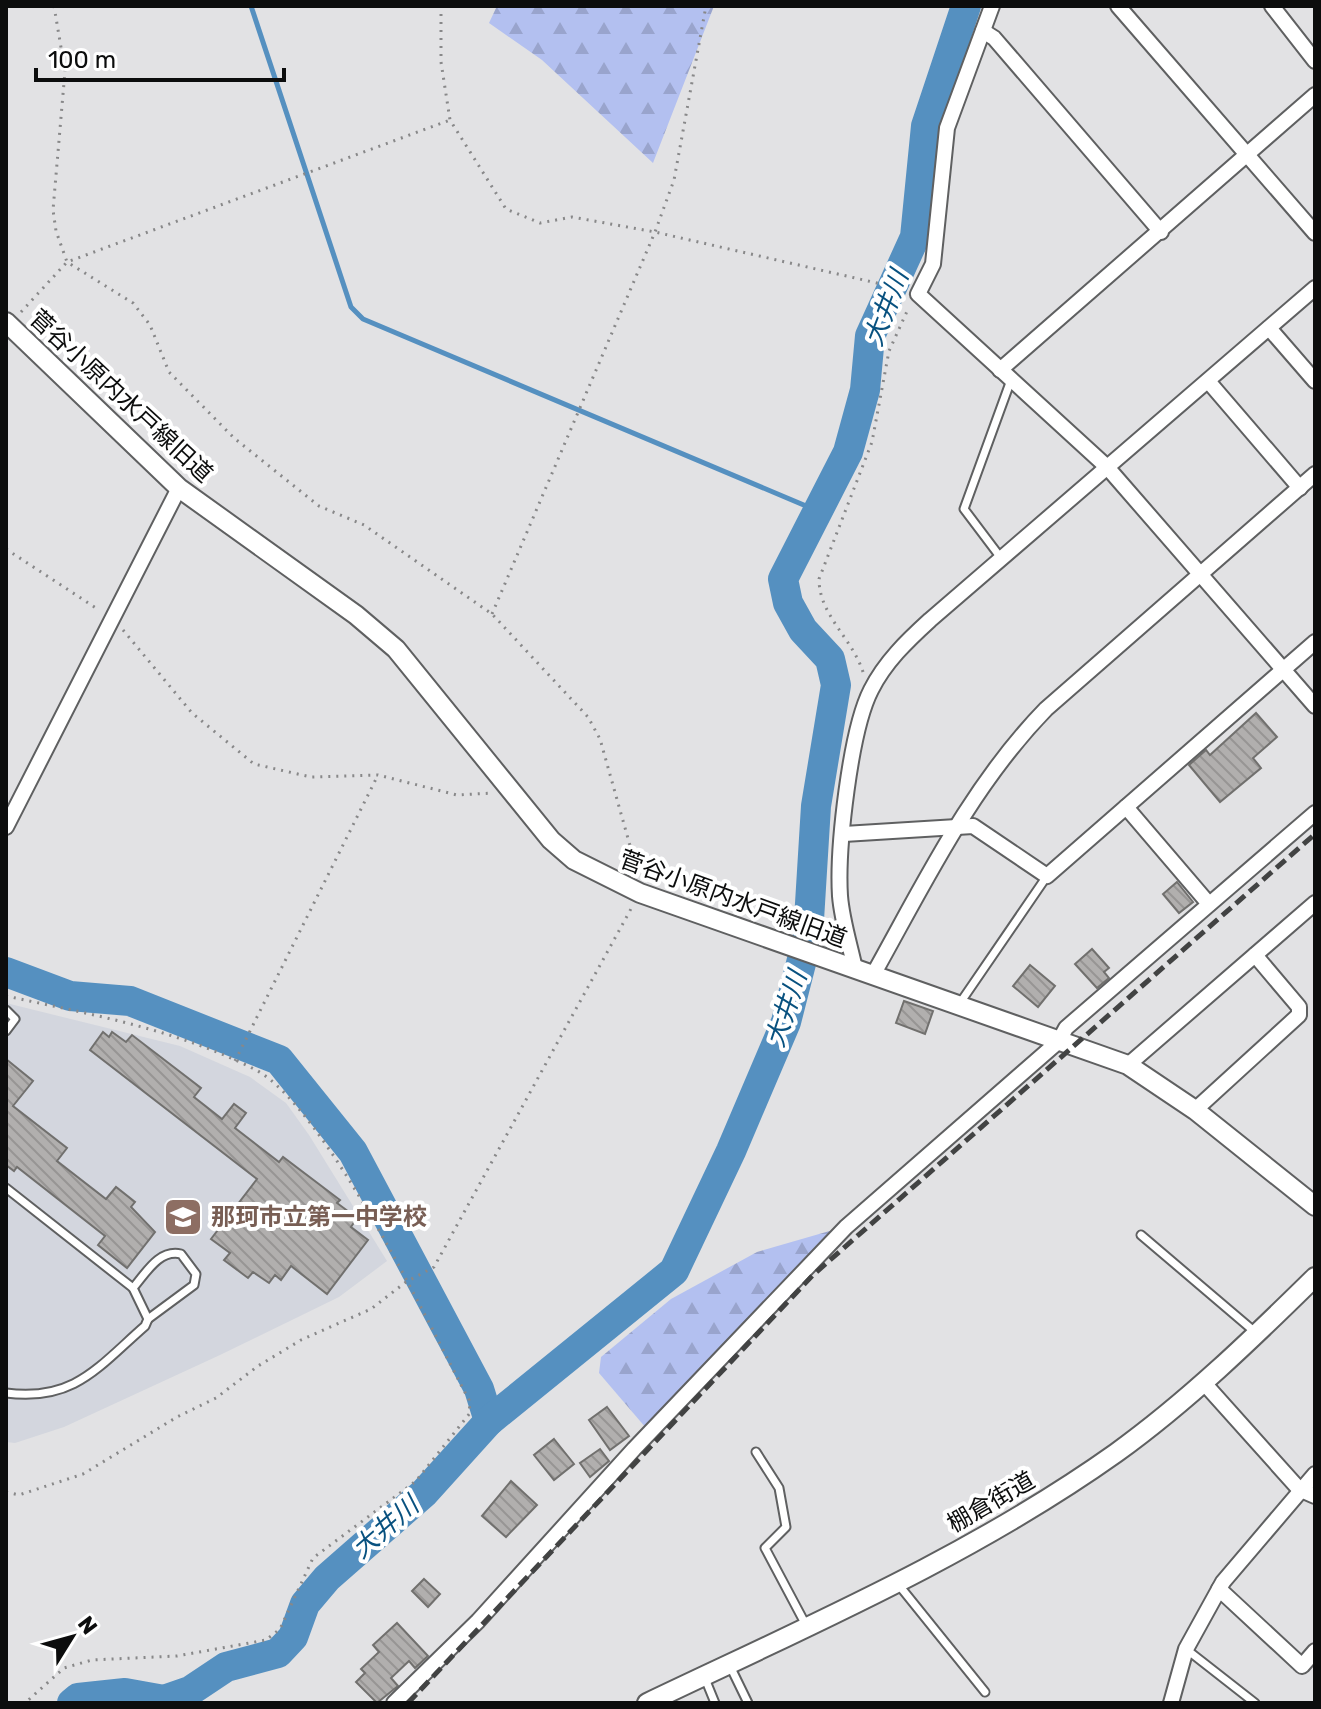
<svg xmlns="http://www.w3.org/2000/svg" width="1321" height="1709" font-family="Rubik,'Noto Sans JP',sans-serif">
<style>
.built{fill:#d3d6de}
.forest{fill:url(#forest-firs)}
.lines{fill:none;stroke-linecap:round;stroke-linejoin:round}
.stream{stroke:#5590c0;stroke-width:5}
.river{stroke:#5590c0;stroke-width:30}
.building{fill:url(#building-back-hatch);stroke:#71706e;stroke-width:2}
.lane-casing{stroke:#5f6061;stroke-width:11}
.street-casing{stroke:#5f6061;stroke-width:18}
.secondary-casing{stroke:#5f6061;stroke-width:22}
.path{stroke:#888889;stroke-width:3;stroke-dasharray:2 6;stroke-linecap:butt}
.lane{stroke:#fff;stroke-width:7}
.street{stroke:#fff;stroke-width:14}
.secondary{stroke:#fff;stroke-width:18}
.rail{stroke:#424343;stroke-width:5;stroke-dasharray:12 6;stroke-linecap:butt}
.labels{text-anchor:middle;stroke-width:8;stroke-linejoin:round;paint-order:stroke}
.street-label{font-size:24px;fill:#0c0d0d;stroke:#fff}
.education-label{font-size:24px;font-weight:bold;fill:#785e54;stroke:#fff;text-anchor:start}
.water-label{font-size:26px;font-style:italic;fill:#08517f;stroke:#fff}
</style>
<defs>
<pattern id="forest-firs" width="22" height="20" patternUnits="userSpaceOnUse" patternTransform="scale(2)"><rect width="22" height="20" fill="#b3c0f0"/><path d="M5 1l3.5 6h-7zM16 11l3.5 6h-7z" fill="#99a4cd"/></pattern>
<pattern id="building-back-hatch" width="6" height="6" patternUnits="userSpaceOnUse" patternTransform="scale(2)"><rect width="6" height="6" fill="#b1afae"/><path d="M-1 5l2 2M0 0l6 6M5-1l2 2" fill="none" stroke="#979594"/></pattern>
</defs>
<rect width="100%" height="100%" fill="#e2e2e4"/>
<polygon class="built" points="6,1003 180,1046 250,1077 286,1103 309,1135 387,1261 339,1297 220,1355 64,1427 15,1443 6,1442"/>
<g class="forest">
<polygon points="497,6 714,6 653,163 542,60 489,23"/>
<polygon points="833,1230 646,1428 599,1373 601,1357 671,1299 757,1252"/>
</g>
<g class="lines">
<polyline class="stream" points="251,6 351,307 363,319 818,511"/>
<g class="river">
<polyline points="6,972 70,996 130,1001 279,1060 353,1152 479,1389 489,1421"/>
<polyline points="72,1703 78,1698 125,1693 164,1700 190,1691 226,1667 278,1653 293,1637 305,1604 327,1578 424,1493 489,1421 674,1271 731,1151 786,1022 808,936 816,806 836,685 830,659 803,630 788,603 783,579 848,452 865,390 870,336 915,237 926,126 966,6"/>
</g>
</g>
<g class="building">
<polygon points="1256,713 1277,737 1253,758 1261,768 1220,802 1189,765 1206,750 1210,755"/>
<polygon points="1177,882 1193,902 1179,913 1163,894"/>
<polygon points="1092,949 1109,968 1104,972 1109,978 1097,988 1075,964"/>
<polygon points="1030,965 1055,986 1038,1007 1013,986"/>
<polygon points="904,1001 933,1011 925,1034 896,1023"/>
<polygon points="103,1032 109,1037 112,1032 126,1042 132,1035 201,1088 194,1097 222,1119 234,1104 246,1113 235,1128 279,1162 283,1157 340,1200 337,1203 357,1218 351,1227 368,1240 327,1294 291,1266 281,1280 275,1275 269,1283 253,1272 248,1278 224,1260 230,1253 211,1239 257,1179 90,1050"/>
<polygon points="6,1059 33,1081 13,1106 67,1148 57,1161 106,1199 116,1187 135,1202 131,1207 155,1232 127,1268 98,1245 105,1236 17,1167 14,1171 6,1165"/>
<polygon points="607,1407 629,1436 610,1450 589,1420"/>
<polygon points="554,1439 574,1464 554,1480 534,1455"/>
<polygon points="600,1449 609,1461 590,1477 580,1463"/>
<polygon points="511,1481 537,1505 506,1537 482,1516"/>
<polygon points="424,1579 440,1594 428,1607 412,1591"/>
<polygon points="397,1623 428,1656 415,1668 409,1661 391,1678 398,1686 377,1703 356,1682 365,1673 361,1669 379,1652 373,1645"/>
</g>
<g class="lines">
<g class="lane-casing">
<g id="lane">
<polyline points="1001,558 964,509 1011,380"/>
<polyline points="960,1003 1047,876"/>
<polyline points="6,1010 15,1019 6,1031"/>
<path d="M6,1188L133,1288L148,1319L145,1326C98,1367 74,1402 6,1393"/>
<polyline points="1141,1235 1255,1332"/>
<path d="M133,1288C146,1273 159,1249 181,1254L196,1274L194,1285L148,1319"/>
<polyline points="756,1452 779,1488 786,1527 765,1548 807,1627"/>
<polyline points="898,1584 985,1692"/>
<polyline points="1186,1649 1255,1703"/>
<polyline points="730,1666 748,1703"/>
<polyline points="704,1676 715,1703"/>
</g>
</g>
<g class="street-casing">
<g id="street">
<polyline points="992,6 947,128 933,264 918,294 1107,467 1315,706"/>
<polyline points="1118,6 1315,233"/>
<polyline points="1272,6 1315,61"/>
<polyline points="983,31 994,38 1161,232"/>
<polyline points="1269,328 1315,381"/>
<polyline points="1000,370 1315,95"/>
<polyline points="1208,381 1300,488"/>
<polyline points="1126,807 1209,904"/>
<polyline points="6,827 179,488"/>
<polyline points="844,834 973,826 1047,876 1315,642"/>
<path d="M855,969C850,945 842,921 840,896C837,849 850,731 871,690C885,662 907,641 930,620L1315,288"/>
<path d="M873,975C925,882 971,786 1046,709L1315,474"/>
<polyline points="1128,1065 1315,903"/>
<polyline points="1195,1110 1299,1015 1299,1007 1255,955"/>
<polyline points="1204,1383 1299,1489 1315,1496"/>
<polyline points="1219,1589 1302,1666 1315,1651"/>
<polyline points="394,1703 478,1621 634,1449 846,1227 1059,1041 1066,1028 1315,813"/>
<polyline points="1171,1703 1186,1649 1223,1582 1315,1474"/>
</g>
</g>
<g class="secondary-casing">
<g id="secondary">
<polyline points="6,322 179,488 356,615 396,649 551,840 574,860 640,893 1128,1065 1195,1110 1315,1206"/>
<path d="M647,1703C806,1627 971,1556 1116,1453C1188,1401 1252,1339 1315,1277"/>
</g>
</g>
<g class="path">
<polyline points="54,6 65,71 53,210 56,231 67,262 133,303 150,325 169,372 234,438 319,506 364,525 492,614 588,717 600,739 638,874"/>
<polyline points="441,6 441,62 450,120 506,209 540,223 572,217 655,232 903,289"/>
<polyline points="21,312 67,262 450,120"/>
<polyline points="6,549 99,610"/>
<polyline points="492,614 655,232 674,180 706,6"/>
<polyline points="123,630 192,713 254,764 311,777 378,775 457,795 493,793"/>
<path d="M863,672C852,638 819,615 819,579L872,442L889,351L909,307"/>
<path d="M6,996C90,1014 179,1030 256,1070C326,1108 428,1323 469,1400L470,1413L416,1481L313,1558L280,1629L266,1640L177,1656L92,1660L64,1668L25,1703"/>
<polyline points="235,1061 378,775"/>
<polyline points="6,1492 19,1495 83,1474 177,1417 216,1398 258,1366 301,1340 371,1309 406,1282 434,1267 632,907"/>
</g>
<use href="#lane" class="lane"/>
<use href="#street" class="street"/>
<use href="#secondary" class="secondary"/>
<polyline class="rail" points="408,1703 813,1275 1315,834"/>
</g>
<defs>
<g id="school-square" transform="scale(2)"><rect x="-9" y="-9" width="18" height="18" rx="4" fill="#8d6e63" stroke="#fff"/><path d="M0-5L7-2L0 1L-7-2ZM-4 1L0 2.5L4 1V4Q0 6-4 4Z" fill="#fff"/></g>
</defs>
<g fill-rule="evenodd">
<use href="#school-square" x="183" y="1217"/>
</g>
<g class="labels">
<g class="street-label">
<text transform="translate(121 396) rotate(43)" y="8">菅谷小原内水戸線旧道</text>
<text transform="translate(733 899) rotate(20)" y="8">菅谷小原内水戸線旧道</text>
<text transform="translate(991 1502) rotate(-30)" y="8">棚倉街道</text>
</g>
<g class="education-label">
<text x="211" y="1225">那珂市立第一中学校</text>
</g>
<g class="water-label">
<text transform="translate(886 308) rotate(-69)" y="9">大井川</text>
<text transform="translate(786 1009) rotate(-72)" y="9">大井川</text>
<text transform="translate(385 1527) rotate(-41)" y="9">大井川</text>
</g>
</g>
<rect width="1321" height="1709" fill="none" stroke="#0c0d0d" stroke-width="16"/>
<g transform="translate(72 1637) rotate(53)" stroke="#ffffff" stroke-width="6" paint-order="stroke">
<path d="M0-6L14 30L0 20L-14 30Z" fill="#0c0d0d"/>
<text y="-12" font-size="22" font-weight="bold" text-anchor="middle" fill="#0c0d0d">N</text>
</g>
<path d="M36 68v12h248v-12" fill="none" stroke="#0c0d0d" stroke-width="4"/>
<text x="48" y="68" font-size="24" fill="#0c0d0d" stroke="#ffffff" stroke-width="6" paint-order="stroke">100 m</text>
</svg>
